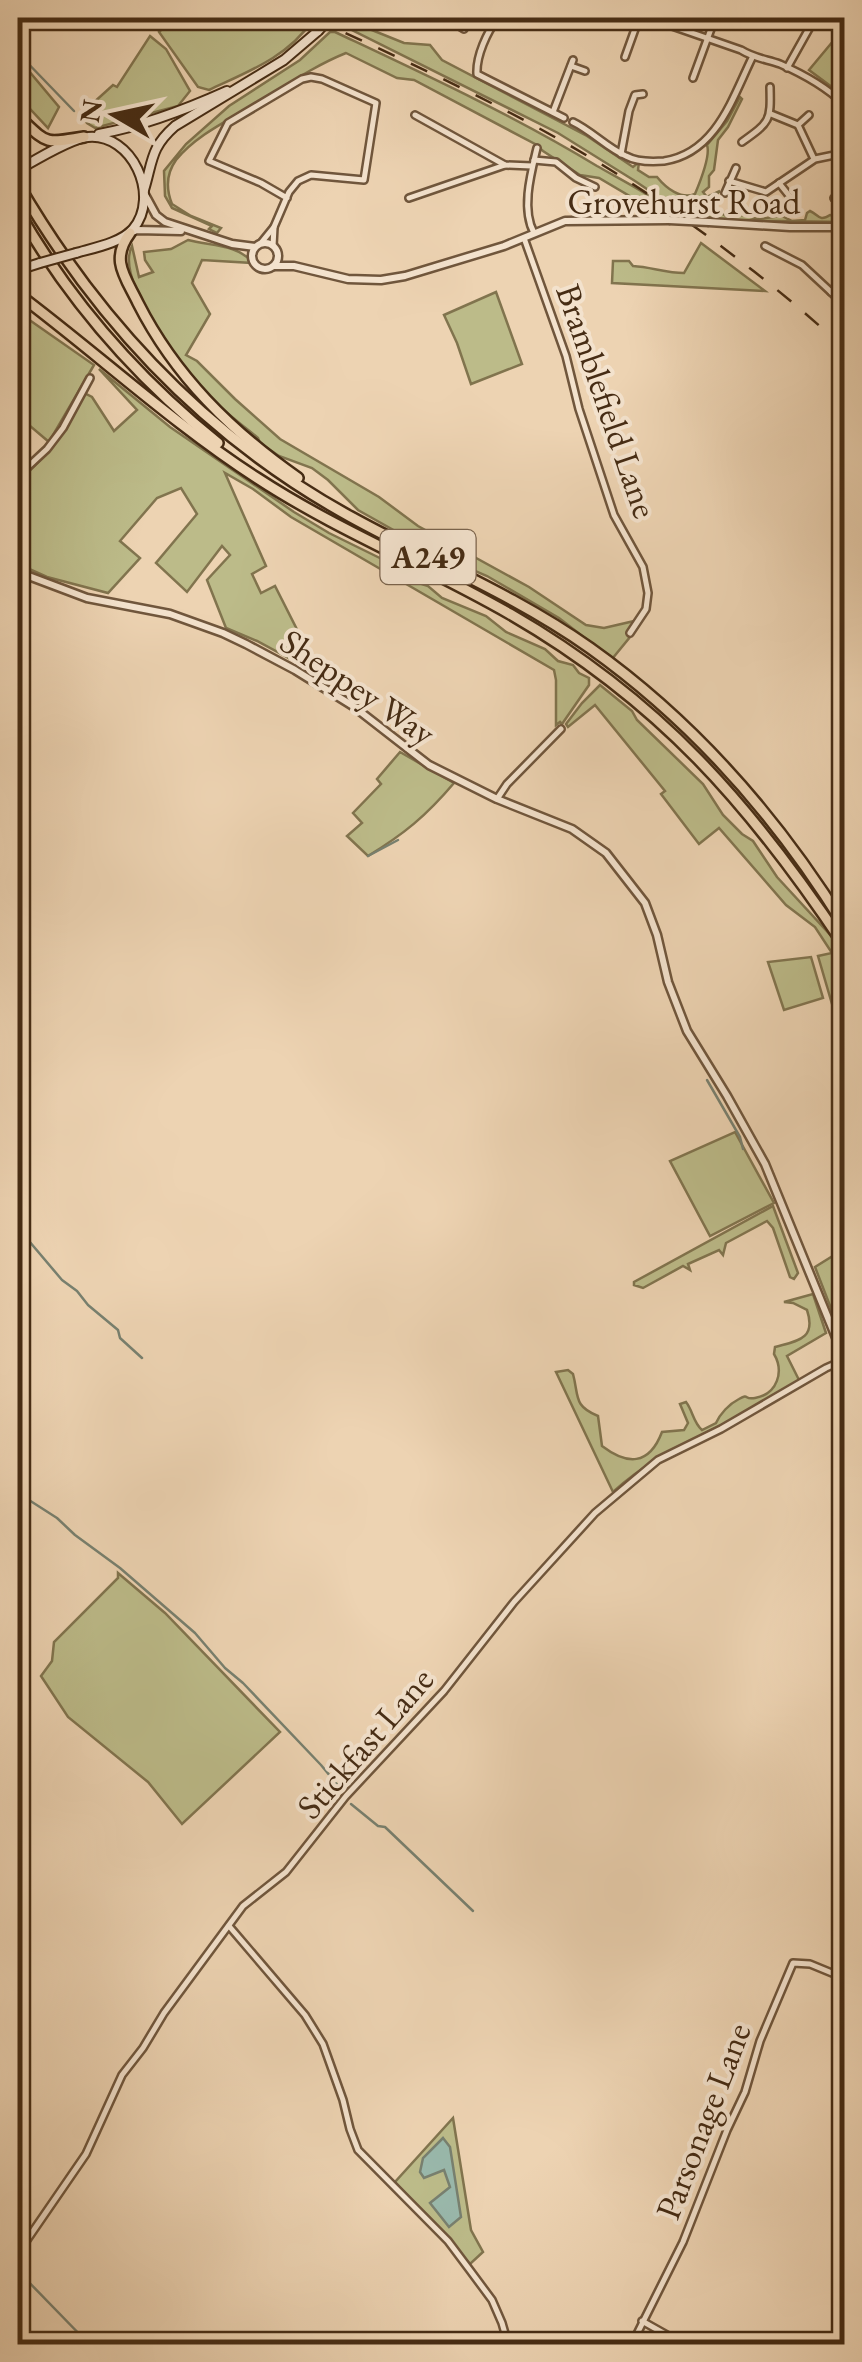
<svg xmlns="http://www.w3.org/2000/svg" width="862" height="2362" font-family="'EB Garamond',serif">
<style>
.green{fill:#bcbb89;stroke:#81744e;stroke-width:2.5}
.water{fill:#99b8ab;stroke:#78806f;stroke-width:2.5}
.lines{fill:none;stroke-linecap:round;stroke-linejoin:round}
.stream{stroke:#78806f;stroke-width:2.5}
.minor-casing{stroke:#70563c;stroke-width:10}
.tertiary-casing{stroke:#70563c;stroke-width:11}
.secondary-casing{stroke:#462c14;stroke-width:12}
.trunk-casing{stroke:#462c14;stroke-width:14}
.minor{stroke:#f3e2cd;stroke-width:5}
.tertiary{stroke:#f3e2cd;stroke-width:6}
.secondary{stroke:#f3e2cd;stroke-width:8}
.trunk{stroke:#edd3b2;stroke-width:9}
.rail{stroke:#462c14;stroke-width:2.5;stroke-dasharray:18 18;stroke-linecap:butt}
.tertiary-bridge-casing{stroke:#70563c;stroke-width:11;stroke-linecap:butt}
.secondary-bridge-casing{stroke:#462c14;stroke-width:12;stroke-linecap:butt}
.tertiary-bridge{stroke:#f3e2cd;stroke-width:6}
.secondary-bridge{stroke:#f3e2cd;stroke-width:8}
.labels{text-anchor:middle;stroke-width:8;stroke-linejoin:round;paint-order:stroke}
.shield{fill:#f3e2cd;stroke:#7a634c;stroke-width:2.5}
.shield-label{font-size:32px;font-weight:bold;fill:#462c14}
.street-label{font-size:35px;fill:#462c14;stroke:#f3e2cd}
</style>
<rect width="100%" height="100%" fill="#edd3b2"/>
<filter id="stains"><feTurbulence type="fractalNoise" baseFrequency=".002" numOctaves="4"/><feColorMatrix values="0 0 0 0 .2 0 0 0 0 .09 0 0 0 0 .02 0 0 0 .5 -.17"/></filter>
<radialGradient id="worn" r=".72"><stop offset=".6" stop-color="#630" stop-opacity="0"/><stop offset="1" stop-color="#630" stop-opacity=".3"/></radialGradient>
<g class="green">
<path d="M173,18H304L312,21C288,57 247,72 209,90L198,87L159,32Z"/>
<path d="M342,18L404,43L430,45L442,60L587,136L633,167L639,162L638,170L649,177H657C666,188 681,200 695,194C700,182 711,156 707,145L727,121L740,97L742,99L728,127L718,140L714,170L709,176V187L703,192L707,197L720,191L705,205L706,209L717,211L728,217L744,215L757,219L782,216L792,221L805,220L807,213L810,211C819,215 819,222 830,215L838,216L839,220H844V222L717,220L708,217L687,216L635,181L558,133L338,23Z"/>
<polygon points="844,28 844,96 809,70"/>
<path d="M330,32H335C424,74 513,115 597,166C623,181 652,195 675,215L674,217L652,215L643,204L599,178L580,175L543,151L535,144L414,80L397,78L346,53C311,67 278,91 245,110C221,124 194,138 176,160C166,174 166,189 172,204L191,216L221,228L217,233L209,229L212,226L172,208L165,196L164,171L186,144L229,106L300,60Z"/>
<polygon points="150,36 166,49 190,91 178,106 95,128 87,123 81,114 113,85 117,87"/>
<polygon points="18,58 59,107 48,128 18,96"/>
<path d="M188,240C210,246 238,244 253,263L202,260L192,283L210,314L186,355L197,361L235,399L280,439L379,497L418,526L529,587L586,625L604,628L634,621L640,617L630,637L612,659L559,618L487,576L436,554L358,510L328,480L312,468L279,456L260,443L258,438C244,426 229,416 216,403C190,377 113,282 132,246L139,277L153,272L145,260L144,252L171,249Z"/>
<path d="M701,243L765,291L612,283L613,261H629L633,266C651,267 666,273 684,273Z"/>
<polygon points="496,292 522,364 471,384 457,343 444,315"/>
<polygon points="28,319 94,365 49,442 29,425 18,427 18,330"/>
<path d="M99,369L170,427L294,512L329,533L398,567L422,584L428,586L442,598L486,616L506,632L545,649L558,661L573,665L579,673L589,678V685L562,724L560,722L556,725V680L554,670L291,517L253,489L225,473L266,566L252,574L261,593L275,586L320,675L257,641L226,628L207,580L230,555L222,546L187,592L156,563L197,514L181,488L157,498L120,541L140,558L108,593L47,577L18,564V482C50,453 65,431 84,393L92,397L114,431L137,410Z"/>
<polygon points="600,685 632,711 637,720 703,784 723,815 742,834 753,841 777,877 834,939 844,962 844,1045 818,956 832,953 815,927 786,905 719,828 699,844 661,794 665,791 595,705 568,727 566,724 582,703"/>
<path d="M400,752L454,783C426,816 404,834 368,856L347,836L362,823L353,813L381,784L377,779Z"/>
<polygon points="811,957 823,998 784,1010 768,962"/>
<polygon points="735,1132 774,1203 710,1236 670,1161"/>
<polygon points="773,1206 798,1273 794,1279 790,1277 773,1228 767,1221 726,1243 723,1255 719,1250 688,1264 690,1270 683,1266 643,1288 634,1285 634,1282"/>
<polygon points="844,1249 844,1342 815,1267"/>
<path d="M813,1294L826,1333L787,1356L800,1382C776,1396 751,1411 726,1423C686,1443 646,1461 613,1492L556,1372L568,1370L573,1374C579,1396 573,1406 598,1416L602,1446C627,1465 649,1466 662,1432L684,1430L688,1423L680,1404L686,1402C693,1411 693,1422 702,1430L716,1423C720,1414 729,1404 739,1399C750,1393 743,1400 755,1398C778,1394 784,1371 774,1354L775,1347C796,1341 817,1340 807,1310L793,1303L784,1302Z"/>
<polygon points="118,1573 165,1613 280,1732 182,1824 148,1782 68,1717 41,1676 52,1661 54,1642 118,1578"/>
<polygon points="453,2118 471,2230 483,2252 470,2264 395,2182"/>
</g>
<polygon class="water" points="443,2138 450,2147 461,2217 449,2227 430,2203 450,2187 444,2170 424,2178 420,2172 423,2158"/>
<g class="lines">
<g class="stream">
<polyline points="18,53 74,111"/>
<polyline points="368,856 398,840"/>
<polyline points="707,1080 740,1137 743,1149"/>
<polyline points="18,1228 62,1280 77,1291 88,1305 118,1330 120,1338 142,1358"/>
<polyline points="18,1493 57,1518 75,1535 120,1568 195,1633 225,1668 243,1683 321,1765 340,1788"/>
<polyline points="351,1804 378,1826 385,1827 473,1911"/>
<polyline points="18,2271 89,2344"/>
</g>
<g class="minor-casing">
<g id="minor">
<polyline points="446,18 464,29"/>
<path d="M498,18C487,32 476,56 477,74L564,118"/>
<polyline points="530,18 554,18"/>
<path d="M649,18L741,50C754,58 765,59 780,64C803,74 826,87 844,104"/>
<polyline points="785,18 808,27"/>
<polyline points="765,25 767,18"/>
<polyline points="625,57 639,18"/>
<polyline points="571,66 585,71"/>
<polyline points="787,68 815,18"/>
<polyline points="693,78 715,18"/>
<polyline points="553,112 573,60"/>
<polyline points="771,114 798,125 814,159"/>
<polyline points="415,115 505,165 532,166"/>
<path d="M573,122C592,131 607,148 626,156C637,162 652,162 664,161C716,153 732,99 752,58"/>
<polyline points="798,125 809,115"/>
<path d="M742,142C770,122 771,121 770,87"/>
<polyline points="621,154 629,111 635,95 643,94"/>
<polyline points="842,154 844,173"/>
<polyline points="534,160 556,162 576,178 595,187"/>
<polyline points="729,181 766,192 815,159 844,153"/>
<polyline points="779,183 791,198"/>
<polyline points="725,193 736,168"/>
<polyline points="409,198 505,165"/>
<polyline points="834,198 844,195"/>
<path d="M534,233C521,209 531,173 537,148"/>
<polyline points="524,238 566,356 579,409 614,515 643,567 648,593 646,609 630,633"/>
<polyline points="261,243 274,227 289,192 298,181 311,175 364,180 376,103 322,79 311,77 302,79 228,123 209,161 261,183 287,198"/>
<polyline points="273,246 274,227"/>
<polyline points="765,246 802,265 844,304"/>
<polyline points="831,292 844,277"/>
<polyline points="18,476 47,449 63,428 90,378"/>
<polyline points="497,799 507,784 561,729"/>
<polyline points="229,1926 305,2015 323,2044 343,2100 350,2129 358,2150 448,2241 469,2269 492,2300 502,2323 508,2344"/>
<polyline points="18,2253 86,2154 122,2075 143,2048 164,2013 243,1906 286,1872 346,1796 444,1691 514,1602 595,1513 658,1460 721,1429 826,1368 844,1360"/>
<polyline points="642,2321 683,2344"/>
<polyline points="632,2344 683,2242 727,2130 745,2092 760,2041 793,1963 810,1964 844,1978"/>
</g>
</g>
<g class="tertiary-casing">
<g id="tertiary">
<polyline points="144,193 156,215 165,222 232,244 255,247"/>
<polyline points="709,222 790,227 844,227"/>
<polyline points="130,233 137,230 181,231"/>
<circle cx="265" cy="256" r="13"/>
<polyline points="274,266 294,266 348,279 381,280 405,276 504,246 565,221 669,220"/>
<polyline points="18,572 87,598 170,614 223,633 246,644 295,670 353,706 429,765 497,799 572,829 606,853 645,903 657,935 668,982 687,1031 727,1096 765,1164 844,1357"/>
</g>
</g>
<g class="secondary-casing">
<g id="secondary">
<path d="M99,134C143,126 187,109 227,91"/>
<path d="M18,170C34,161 71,138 88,137C132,133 161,196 133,229C121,243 93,248 76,253"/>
<path d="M144,190C153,161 150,148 175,126L284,60L318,31"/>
<polyline points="18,270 40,263"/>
</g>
</g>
<g class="trunk-casing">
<g id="trunk">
<path d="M18,116C48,144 43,144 84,137"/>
<path d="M18,184C99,323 209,439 351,517C431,561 515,595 590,648C694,722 777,817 844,925"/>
<path d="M18,211C69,300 138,379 218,443"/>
<path d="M130,233C110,260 125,276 138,303C175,376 231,431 298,478"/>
<path d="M18,294C98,354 172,423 257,478C338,531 427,566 510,614C659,700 750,804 844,945"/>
</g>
</g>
<use href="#minor" class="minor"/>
<use href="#tertiary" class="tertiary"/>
<use href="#secondary" class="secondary"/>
<use href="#trunk" class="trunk"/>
<path class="rail" d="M313,18C430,72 551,127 658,201C722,245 787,295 844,348"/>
<g class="tertiary-bridge-casing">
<polyline id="tertiary-bridge" points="669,220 709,222"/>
</g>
<g class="secondary-bridge-casing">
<g id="secondary-bridge">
<polyline points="318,31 330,18"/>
<polyline points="40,263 76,253"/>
</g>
</g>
<use href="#tertiary-bridge" class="tertiary-bridge"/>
<use href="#secondary-bridge" class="secondary-bridge"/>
</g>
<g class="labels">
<rect class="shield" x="380.5" y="530" width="95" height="54" rx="8"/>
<g class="shield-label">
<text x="428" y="568">A249</text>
</g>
<g class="street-label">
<text x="684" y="214">Grovehurst Road</text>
<text transform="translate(607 401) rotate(71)" y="12">Bramblefield Lane</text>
<text transform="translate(358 687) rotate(34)" y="12">Sheppey Way</text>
<text transform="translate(365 1743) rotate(-49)" y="12">Stickfast Lane</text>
<text transform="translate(703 2121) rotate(-69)" y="12">Parsonage Lane</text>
</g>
</g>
<rect width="862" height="2362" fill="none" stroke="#edd3b2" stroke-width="60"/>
<rect x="20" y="20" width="822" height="2322" fill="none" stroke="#462c14" stroke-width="5"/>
<rect x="30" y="30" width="802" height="2302" fill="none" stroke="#462c14" stroke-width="2.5"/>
<g transform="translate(115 115) rotate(279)" stroke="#f3e2cd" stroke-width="8" paint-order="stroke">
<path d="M0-8L18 38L0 25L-18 38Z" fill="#462c14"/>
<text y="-15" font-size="28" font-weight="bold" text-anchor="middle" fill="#462c14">N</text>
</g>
<rect width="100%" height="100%" filter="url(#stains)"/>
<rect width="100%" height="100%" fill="url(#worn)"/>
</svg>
